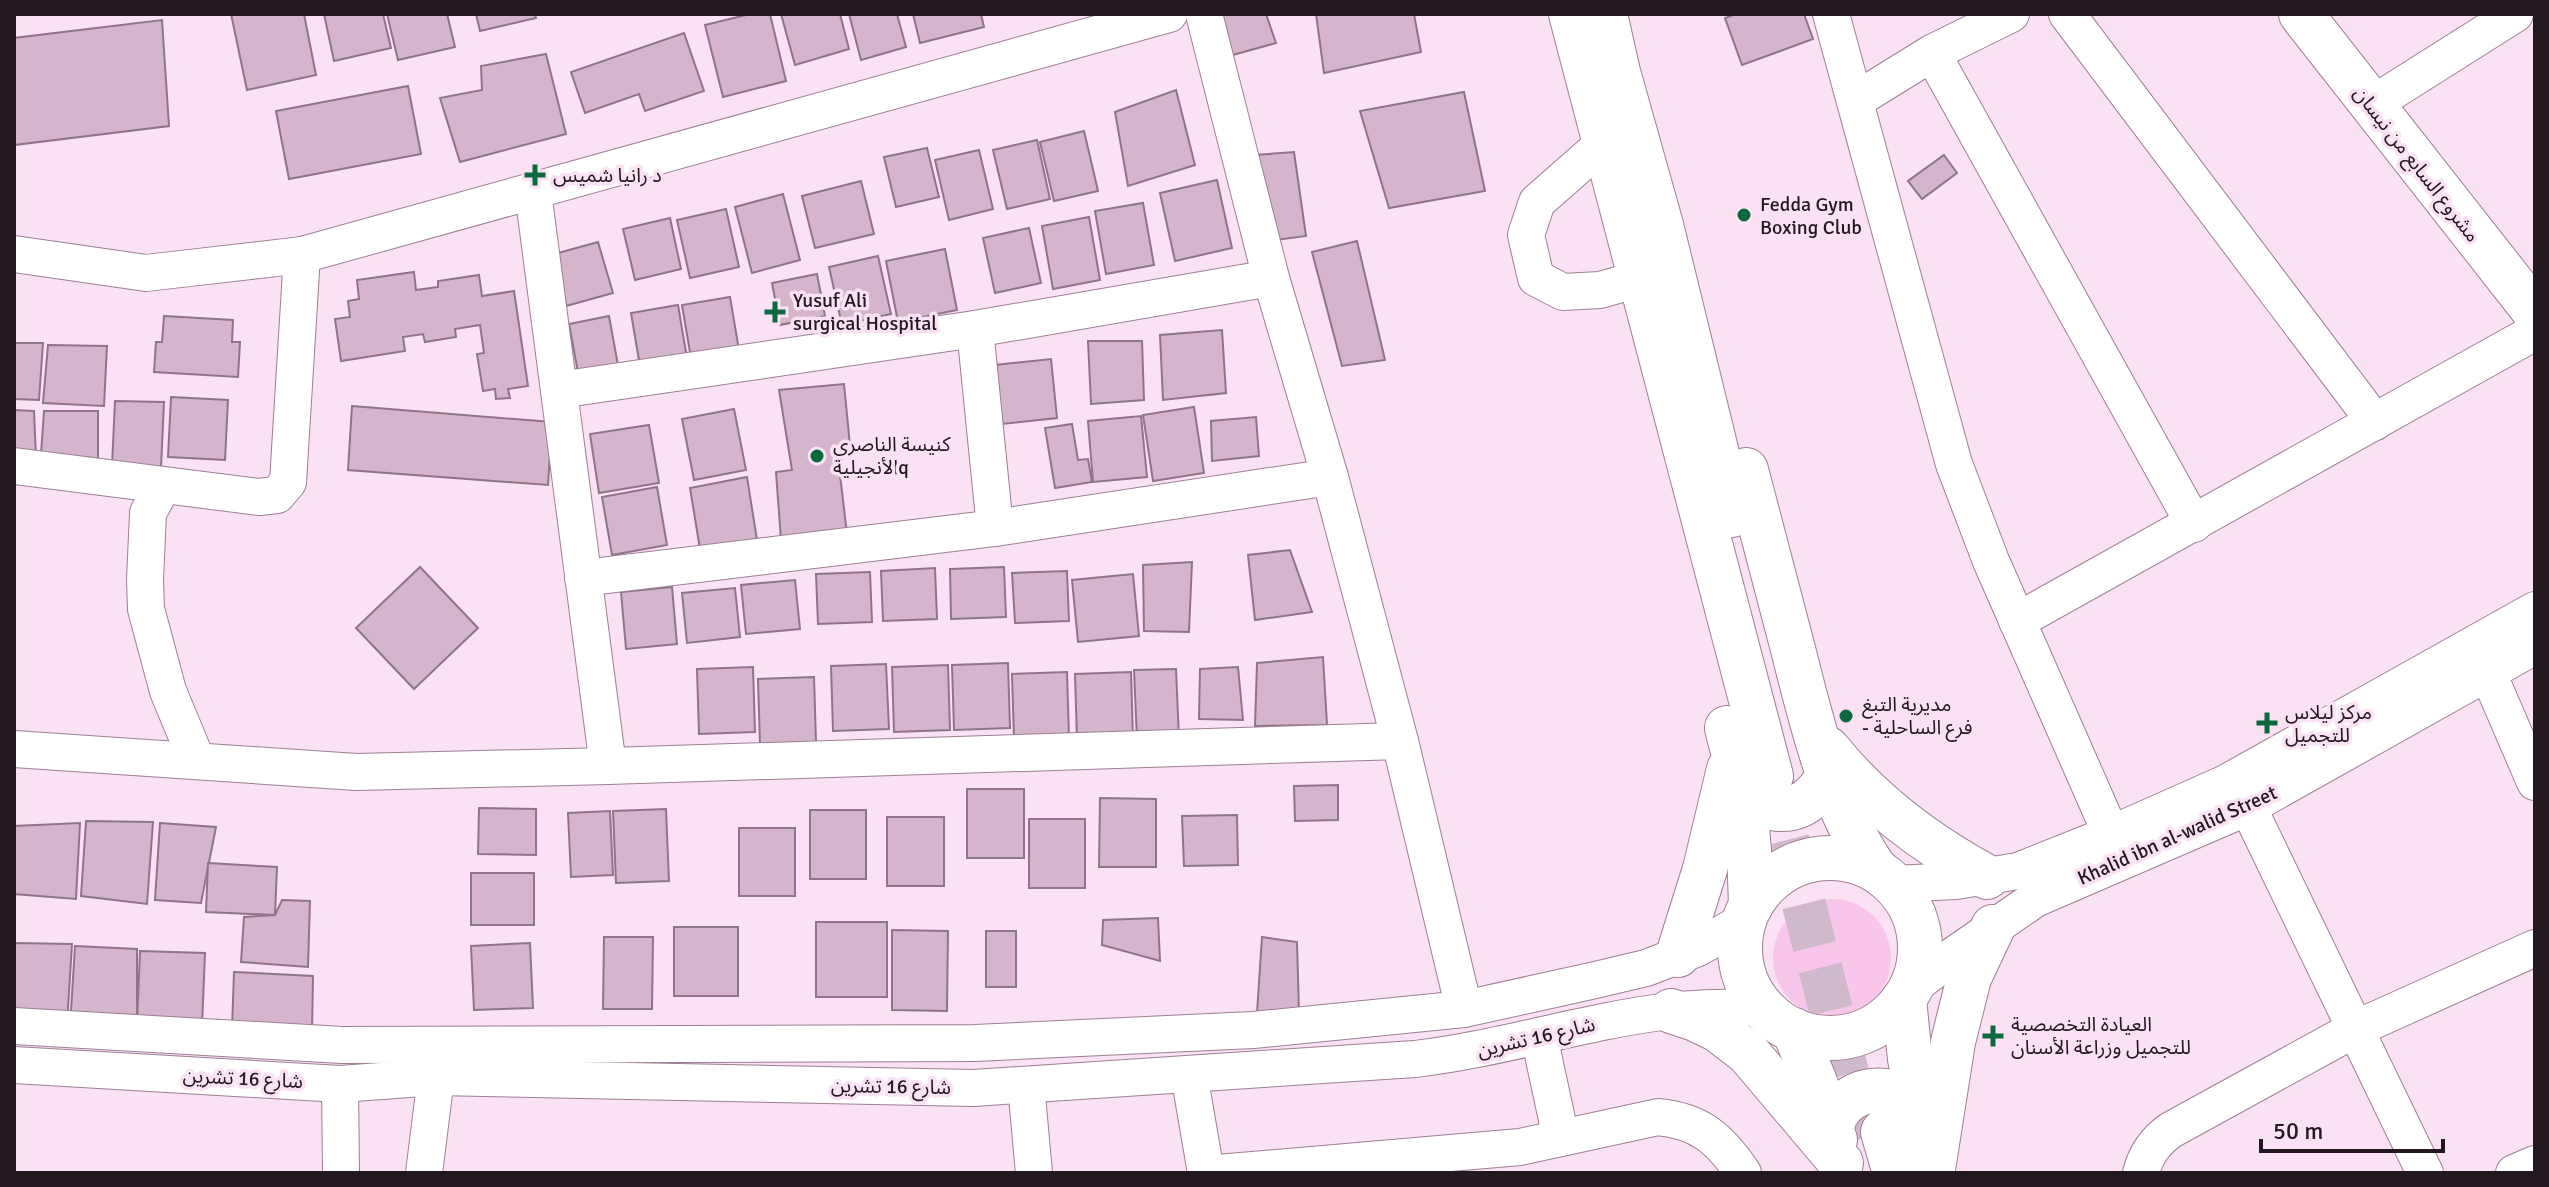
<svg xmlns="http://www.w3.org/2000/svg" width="2549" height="1187" font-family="Signika,'Noto Sans Arabic',sans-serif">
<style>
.green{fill:#f7c6ea}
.building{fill:#d5b5cc;stroke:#917489;stroke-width:2}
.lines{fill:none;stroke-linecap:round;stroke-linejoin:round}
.major-tunnel{stroke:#d0b9ca;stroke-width:44;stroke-dasharray:44 22;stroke-linecap:butt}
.minor-casing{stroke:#9d7f94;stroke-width:38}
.major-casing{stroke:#9d7f94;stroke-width:46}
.minor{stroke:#fff;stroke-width:36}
.major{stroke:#fff;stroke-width:44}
.poi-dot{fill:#0a6a3e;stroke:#fbe1f4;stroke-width:3}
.labels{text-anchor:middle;stroke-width:7;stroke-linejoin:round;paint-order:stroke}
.street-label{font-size:20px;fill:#231820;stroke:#fbe1f4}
.poi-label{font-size:20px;fill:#231820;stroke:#fbe1f4;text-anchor:start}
</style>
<rect width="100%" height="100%" fill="#fbe1f4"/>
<circle class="green" cx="1832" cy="958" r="59"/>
<g class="building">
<polygon points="231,14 304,14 316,75 247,90"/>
<polygon points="324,14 383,14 391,48 334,61"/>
<polygon points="387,14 447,14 455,47 398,60"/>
<polygon points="476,14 535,14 536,18 480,31"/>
<polygon points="750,14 770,14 786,81 723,97 705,25"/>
<polygon points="781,14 840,14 849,49 795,65"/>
<polygon points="849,14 897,14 906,47 861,60"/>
<polygon points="913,14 981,14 984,27 920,43"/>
<polygon points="1215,14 1266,14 1276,43 1222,58"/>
<polygon points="1316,14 1414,14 1421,52 1324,73"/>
<polygon points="1736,14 1804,14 1813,39 1742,65 1725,18"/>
<polygon points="162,20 169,126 14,145 14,38"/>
<polygon points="684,33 704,91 645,111 639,94 585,113 571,72"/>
<polygon points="546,54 566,134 460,162 440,98 482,90 481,66"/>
<polygon points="408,86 421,154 289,179 276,111"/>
<polygon points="1176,90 1195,165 1128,186 1115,112"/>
<polygon points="1464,92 1485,191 1389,208 1360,111"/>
<polygon points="1084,131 1098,191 1054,201 1040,142"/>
<polygon points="1037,140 1050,199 1007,209 993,150"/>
<polygon points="927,148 939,197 896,207 884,157"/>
<polygon points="979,150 993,209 949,220 935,160"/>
<polygon points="1294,152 1306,236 1269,241 1255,155"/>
<polygon points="1944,155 1957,173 1922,199 1908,181"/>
<polygon points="1217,180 1232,248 1175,261 1160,193"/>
<polygon points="861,181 874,234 815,248 802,196"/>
<polygon points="783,194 800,260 752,273 735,207"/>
<polygon points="1143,203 1154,265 1106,274 1095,211"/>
<polygon points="726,209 739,267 690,278 677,220"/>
<polygon points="1089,217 1100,280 1053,289 1042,226"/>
<polygon points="670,218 681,269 635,280 623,229"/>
<polygon points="1029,228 1041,283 995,293 983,238"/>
<polygon points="1357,241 1385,360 1342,366 1312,252"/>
<polygon points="598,242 613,293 566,306 551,255"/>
<polygon points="945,249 957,310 898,322 886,261"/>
<polygon points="878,256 891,314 842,325 829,267"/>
<polygon points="414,272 416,290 438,287 438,281 479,275 482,296 514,291 528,386 508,389 510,398 496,399 495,389 483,391 477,354 484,353 480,325 455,329 456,337 425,342 423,334 403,337 405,351 341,361 335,319 350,317 348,301 359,299 357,280"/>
<polygon points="817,274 825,316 780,325 772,283"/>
<polygon points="730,297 740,356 692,364 682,305"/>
<polygon points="678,305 688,364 641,372 631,313"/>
<polygon points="164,316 233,320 232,342 240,342 238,377 154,372 156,342 162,342"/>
<polygon points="609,316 619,371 579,378 569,324"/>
<polygon points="1222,330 1226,393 1163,400 1160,335"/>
<polygon points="1088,341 1142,341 1144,400 1091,404"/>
<polygon points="14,343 43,343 39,400 14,399"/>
<polygon points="48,345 107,346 104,406 43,403"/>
<polygon points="1051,359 1057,418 1002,424 995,365"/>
<polygon points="844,384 850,446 839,466 847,534 781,540 776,472 792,470 779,390"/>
<polygon points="171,397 228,400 225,460 168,457"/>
<polygon points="115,401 164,402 161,468 112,466"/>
<polygon points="352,406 552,422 548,485 348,470"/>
<polygon points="1194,407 1204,473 1153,481 1143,415"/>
<polygon points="734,409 746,470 694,480 682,419"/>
<polygon points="14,410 34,411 36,458 14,453"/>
<polygon points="44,411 98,411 98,463 41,454"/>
<polygon points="1141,416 1147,477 1093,482 1088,421"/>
<polygon points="1256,417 1259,456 1212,461 1211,421"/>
<polygon points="1072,424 1078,460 1088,459 1092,482 1055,488 1045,428"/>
<polygon points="649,425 659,483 599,493 590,434"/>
<polygon points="747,477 757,540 700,549 690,488"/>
<polygon points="657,487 667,545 612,555 602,497"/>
<polygon points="1290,550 1312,612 1255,620 1248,555"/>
<polygon points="1192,562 1189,632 1144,631 1143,565"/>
<polygon points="420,567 478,628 414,689 356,628"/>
<polygon points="1004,567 1006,617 951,619 950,569"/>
<polygon points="935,568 937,619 883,621 881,571"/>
<polygon points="1067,571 1069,621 1015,623 1012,573"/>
<polygon points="870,572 872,622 818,624 816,574"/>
<polygon points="1133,574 1139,636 1078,642 1072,580"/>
<polygon points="795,580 800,629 746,634 741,585"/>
<polygon points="672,587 677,644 626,649 621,592"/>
<polygon points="735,588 740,637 687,643 682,593"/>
<polygon points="1323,657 1327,725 1255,726 1257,663"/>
<polygon points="1008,663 1010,728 954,730 952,665"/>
<polygon points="886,664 889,729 833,731 831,666"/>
<polygon points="948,665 950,730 894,732 892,667"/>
<polygon points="753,667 755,732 699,734 697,669"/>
<polygon points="1238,667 1243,720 1199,719 1200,669"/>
<polygon points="1176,669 1179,738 1137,740 1134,670"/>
<polygon points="1067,672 1069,737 1014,739 1012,674"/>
<polygon points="1131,672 1133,738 1077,740 1075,674"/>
<polygon points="814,677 816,742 760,744 758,679"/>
<polygon points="1338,785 1338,820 1295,821 1294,786"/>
<rect x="967" y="789" width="57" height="69"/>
<polygon points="1100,798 1156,799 1156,867 1099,867"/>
<polygon points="479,808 536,809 536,855 478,854"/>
<polygon points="666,809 669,881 616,883 613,811"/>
<rect x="810" y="810" width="56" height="69"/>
<polygon points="610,811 613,875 571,877 568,813"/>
<polygon points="1237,815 1238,865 1184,866 1182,816"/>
<rect x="887" y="817" width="57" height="69"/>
<rect x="1029" y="819" width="56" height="69"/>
<polygon points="86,821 153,822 147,904 81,896"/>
<polygon points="80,823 76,899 14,894 14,826"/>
<polygon points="160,823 216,827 201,903 155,900"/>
<rect x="739" y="828" width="56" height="68"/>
<polygon points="208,863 277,867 275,915 206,912"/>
<rect x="471" y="873" width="63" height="52"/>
<polygon points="282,900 310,901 308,967 241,962 244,917 275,915"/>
<polygon points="1158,918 1160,961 1102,945 1103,920"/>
<rect x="816" y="922" width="71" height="75"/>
<rect x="674" y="927" width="64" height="69"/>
<polygon points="892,930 948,931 947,1011 892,1010"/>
<rect x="986" y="931" width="30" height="56"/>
<polygon points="604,937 653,937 652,1009 603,1009"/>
<polygon points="1262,937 1297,942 1299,1013 1257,1013"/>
<polygon points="14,943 72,944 67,1024 14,1019"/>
<polygon points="530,943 533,1008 474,1010 471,946"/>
<polygon points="75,946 137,949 137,1026 70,1027"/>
<polygon points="140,951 205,953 202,1026 137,1024"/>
<polygon points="234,972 313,976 312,1033 232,1029"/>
</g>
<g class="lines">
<polyline class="major-tunnel" points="1771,776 1864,1139"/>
<g class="minor-casing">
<g id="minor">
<polyline points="1204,14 1271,278 1330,477 1400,741 1464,1009"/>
<polyline points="1831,14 1954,464 1991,561 2111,834"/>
<polyline points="2067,14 2375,422"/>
<polyline points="1932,53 2194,524"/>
<polyline points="1856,100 1932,53 2011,14"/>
<polyline points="2371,105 2515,14"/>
<polyline points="1603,144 1537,202 1526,235 1536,278 1563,292 1600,290 1639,279"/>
<polyline points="533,192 608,766"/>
<polyline points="14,254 146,273 302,255 1169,14"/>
<polyline points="975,329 995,528"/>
<polyline points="559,390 975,329 1271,278"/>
<polyline points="14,466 259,497 277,495 288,482 302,255"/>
<polyline points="163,485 148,513 145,580 146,609 168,691 197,761"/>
<polyline points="583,578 995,528 1330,477"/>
<polyline points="2017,621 2535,332"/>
<polyline points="2488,673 2535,782"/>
<polyline points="14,749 356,772 608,766 1400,741"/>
<polyline points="2248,807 2425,1173"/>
<polyline points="1894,884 1956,881 2018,871 2111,834 2226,783 2535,610"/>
<polyline points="1910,989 1954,955 2035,899 2248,807 2535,646"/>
<polyline points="14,1026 342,1045 975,1043 1253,1030 1464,1009 1591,981 1646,968 1698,948 1745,920"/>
<polyline points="1539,1036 1561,1138"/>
<path d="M14,1065L340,1084L436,1077L973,1088L1415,1059C1501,1049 1584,1021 1670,1011C1701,1007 1732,1008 1763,1007"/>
<polyline points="1189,1074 1206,1173"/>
<polyline points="340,1084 341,1173"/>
<polyline points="1026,1085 1034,1173"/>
<polyline points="424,1173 436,1077"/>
<path d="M1217,1173L1520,1147L1658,1117C1700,1121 1720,1139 1743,1173"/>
<path d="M2141,1173C2146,1154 2155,1141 2171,1130L2355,1029L2535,948"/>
<polyline points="2514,1173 2535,1164"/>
</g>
</g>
<g class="major-casing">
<g id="major">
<polyline points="1571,14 1771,776"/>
<polyline points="1605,14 1618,72 1661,225 1732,515"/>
<polyline points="2301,14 2535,312"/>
<path d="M1746,470C1762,531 1778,592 1794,653C1813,729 1831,804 1875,869"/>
<polyline points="1727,728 1744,795 1749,850 1751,905"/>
<path d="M1828,749C1872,804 1926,844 1987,877"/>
<path d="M1744,795C1779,819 1808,812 1828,776"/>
<circle cx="1830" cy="948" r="90"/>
<polyline points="1678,955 1705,869 1729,769"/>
<polyline points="1904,999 1910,1059 1926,1139"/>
<polyline points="1671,1011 1695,1019 1718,1030 1748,1053 1841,1163"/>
<polyline points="1794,1030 1820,1095 1835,1140"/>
<path d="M1831,1129C1833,1123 1835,1115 1839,1110C1854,1088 1889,1084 1909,1101C1914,1105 1918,1112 1921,1117"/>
<polyline points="1883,1132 1895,1173"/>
<polyline points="1933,1169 1953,1042 1969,978 1993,927"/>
</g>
</g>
<use href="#minor" class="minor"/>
<use href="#major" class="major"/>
</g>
<g class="poi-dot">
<path d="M531 163h8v8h8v8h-8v8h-8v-8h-8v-8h8z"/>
<circle cx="1744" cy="215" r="8"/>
<path d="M771 300h8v8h8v8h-8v8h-8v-8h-8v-8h8z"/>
<circle cx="817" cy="456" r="8"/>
<circle cx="1846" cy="716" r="8"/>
<path d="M2263 711h8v8h8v8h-8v8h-8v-8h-8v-8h8z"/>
<path d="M1989 1024h8v8h8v8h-8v8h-8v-8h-8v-8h8z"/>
</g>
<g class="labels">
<g class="street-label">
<text transform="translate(2417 164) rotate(52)" y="7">مشروع السابع من نيسان</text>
<text transform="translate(2177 835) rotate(-24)" y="7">Khalid ibn al-walid Street</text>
<text transform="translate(1536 1037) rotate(-13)" y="7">شارع 16 تشرين</text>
<text transform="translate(243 1078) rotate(3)" y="7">شارع 16 تشرين</text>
<text transform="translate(891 1086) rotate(1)" y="7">شارع 16 تشرين</text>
</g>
<g class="poi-label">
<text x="553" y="182">د رانيا شميس</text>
<text x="1760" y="211">Fedda Gym<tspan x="1760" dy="23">Boxing Club</tspan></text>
<text x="793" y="307">Yusuf Ali<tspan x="793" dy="23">surgical Hospital</tspan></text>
<text x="833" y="451">كنيسة الناصري<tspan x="833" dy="23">الأنجيليةq</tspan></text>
<text x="1862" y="711">مديرية التبغ<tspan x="1862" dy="23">- فرع الساحلية</tspan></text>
<text x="2285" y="719">مركز ليلاس<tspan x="2285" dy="23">للتجميل</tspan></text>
<text x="2011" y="1031">العيادة التخصصية<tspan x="2011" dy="23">للتجميل وزراعة الأسنان</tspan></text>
</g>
</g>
<rect width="2549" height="1187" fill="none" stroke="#231820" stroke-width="32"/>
<path d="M2261 1139v12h182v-12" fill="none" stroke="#231820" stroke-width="4"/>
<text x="2273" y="1139" font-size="24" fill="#231820" stroke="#fbe1f4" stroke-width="6" paint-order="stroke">50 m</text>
</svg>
